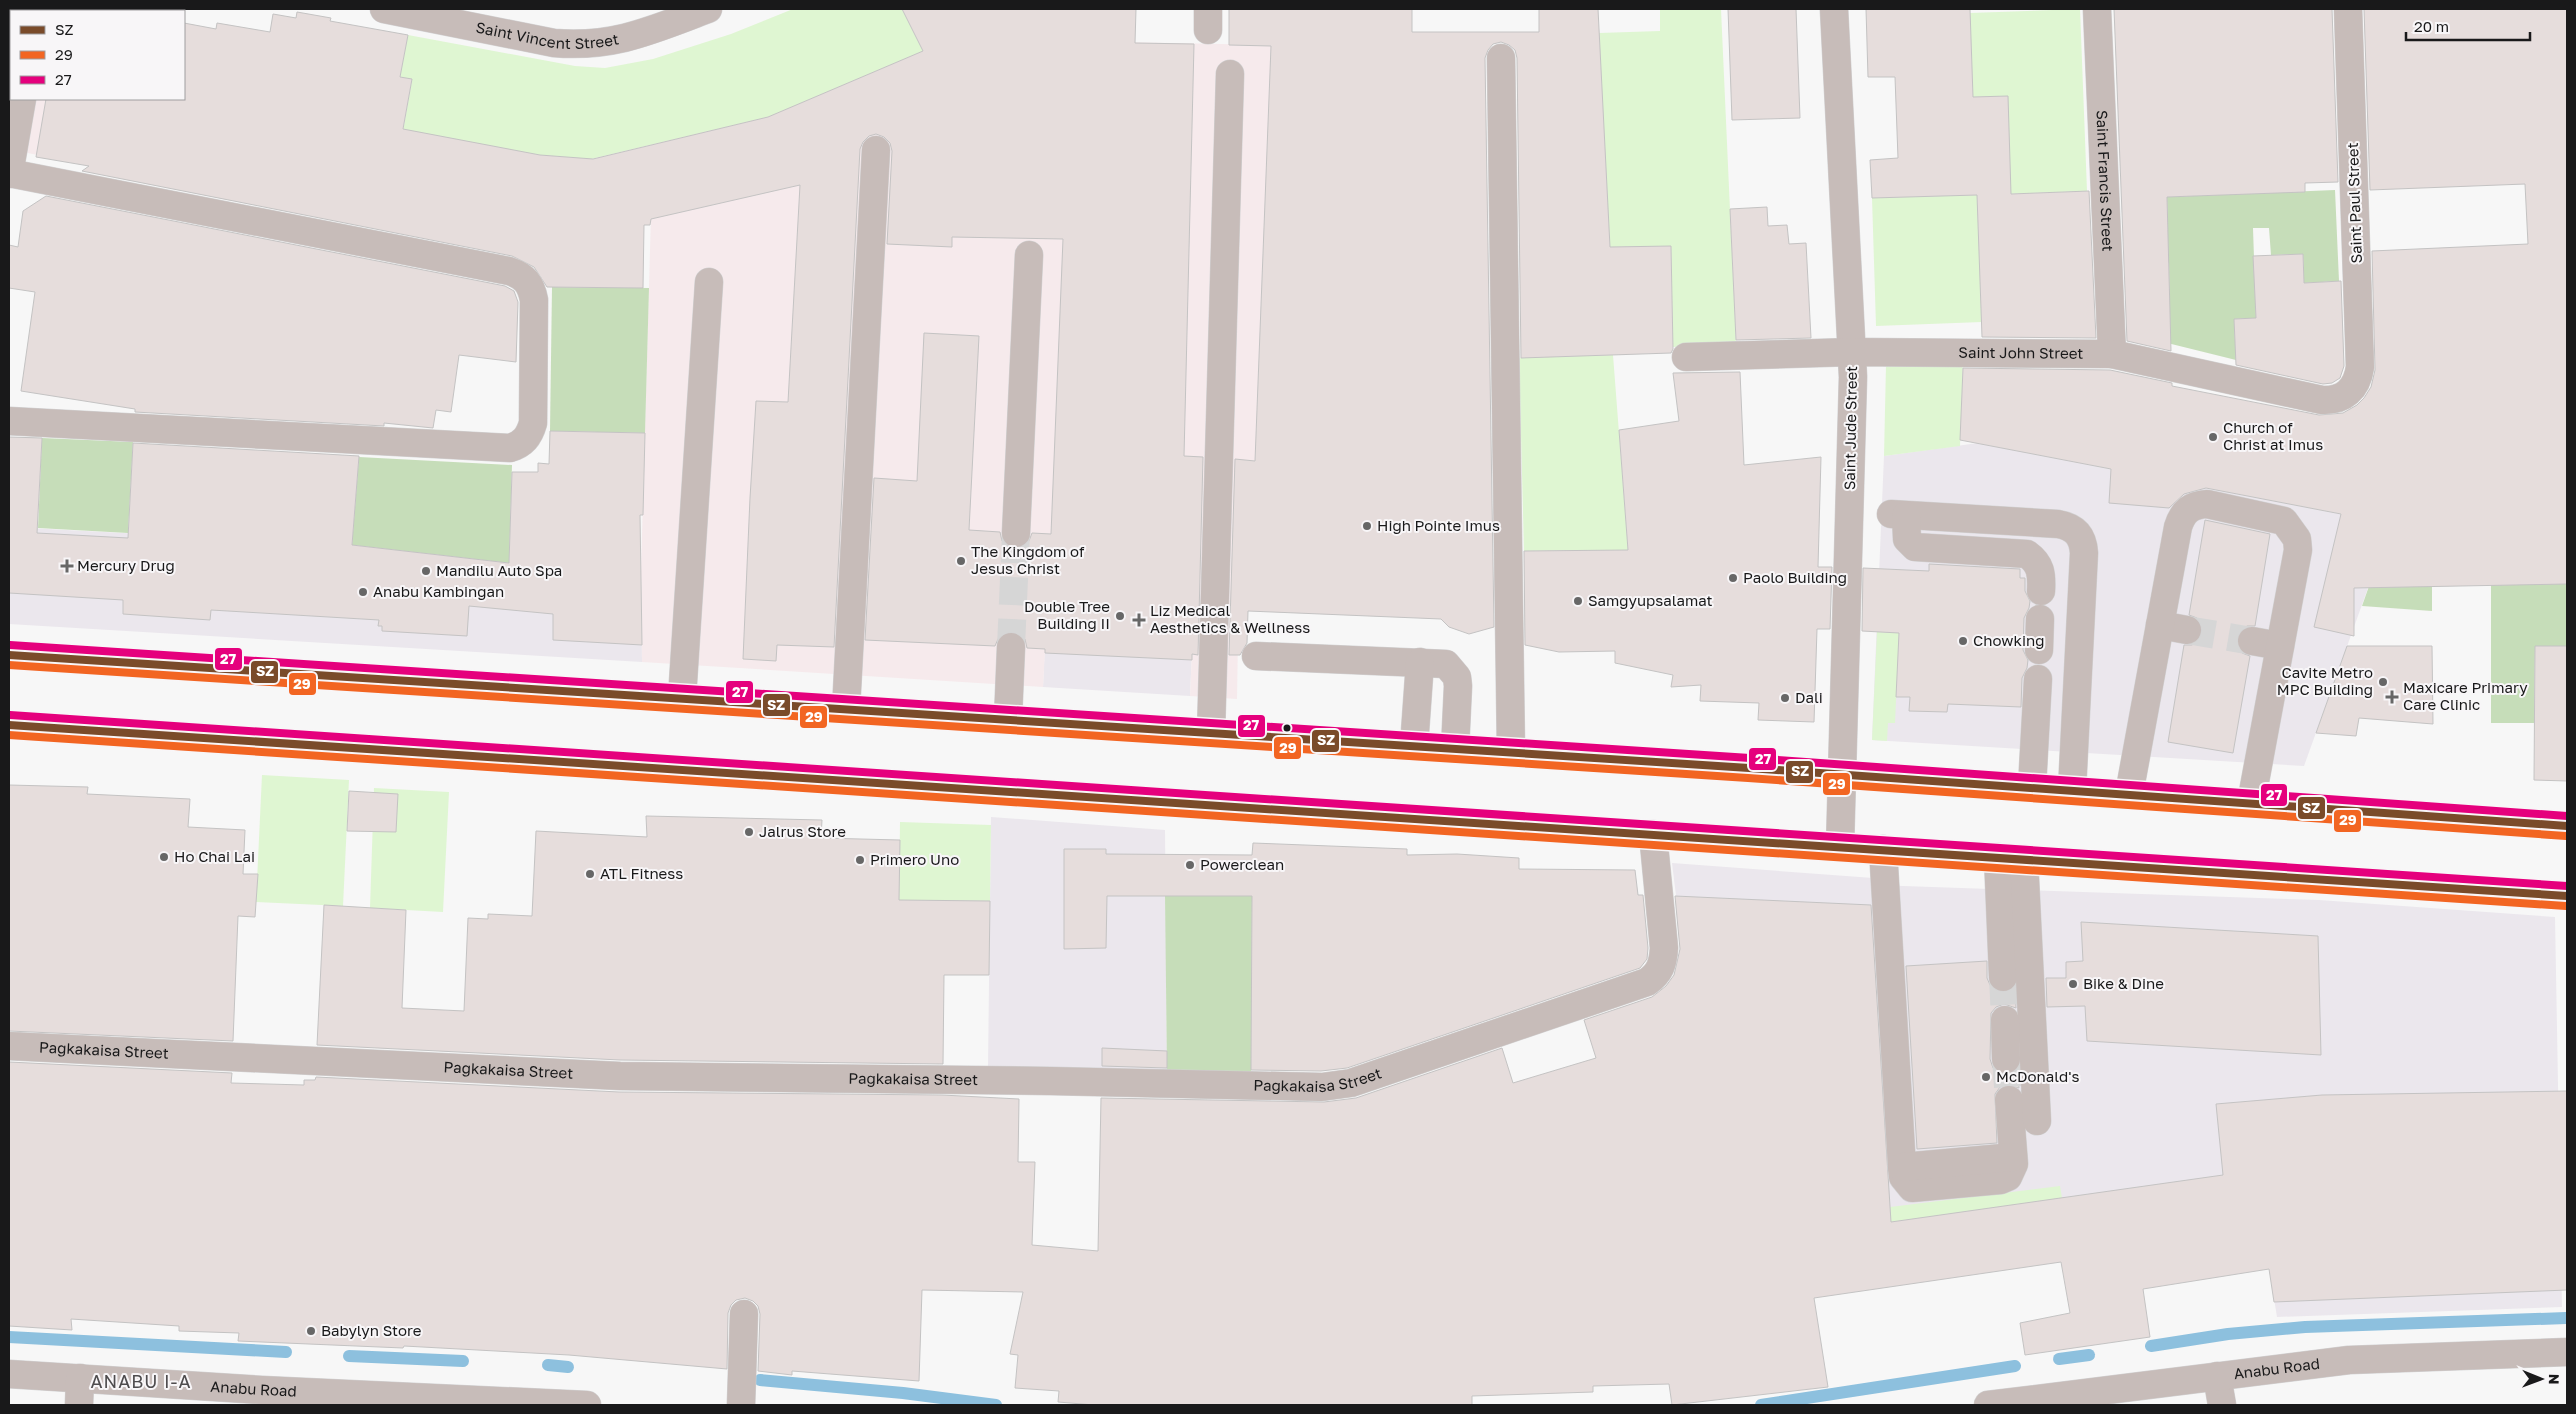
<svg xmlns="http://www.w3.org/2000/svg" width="2576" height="1414" font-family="'Golos Text',sans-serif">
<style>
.built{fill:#ebe7ed}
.industrial{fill:#f6eaec}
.green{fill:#dff6d2}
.forest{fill:#c6ddb9}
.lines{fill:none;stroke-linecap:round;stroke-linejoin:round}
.stream{stroke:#8dc0de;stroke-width:12}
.building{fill:#e6dddc;stroke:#c4c3c3}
.minor-tunnel{stroke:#d6d6d6;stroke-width:28;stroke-dasharray:28 14;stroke-linecap:butt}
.minor-casing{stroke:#d3d3d4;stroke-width:29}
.highway-casing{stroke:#d3d3d4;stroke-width:29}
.minor{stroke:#c7bcb9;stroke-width:28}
.highway{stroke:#c3b7b6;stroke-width:28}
.bus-1-casing{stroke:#f8f6f8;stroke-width:11}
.bus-2-casing{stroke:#f8f6f8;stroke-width:11}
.bus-3-casing{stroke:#f8f6f8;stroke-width:11}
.bus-1{stroke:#7a4b2a;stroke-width:8}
.bus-2{stroke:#f26522;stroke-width:8}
.bus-3{stroke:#e5007d;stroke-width:8}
.poi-dot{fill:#676767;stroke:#f8f6f8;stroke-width:2}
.bus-dot{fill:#19191a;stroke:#f8f6f8;stroke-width:2}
.labels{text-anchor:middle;stroke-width:4;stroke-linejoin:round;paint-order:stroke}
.street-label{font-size:15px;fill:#19191a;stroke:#f8f6f8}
.poi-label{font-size:15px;fill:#19191a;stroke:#f8f6f8;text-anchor:start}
.quarter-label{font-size:18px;letter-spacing:1px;fill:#4e4c4e;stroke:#f8f6f8}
.line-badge{stroke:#f8f6f8;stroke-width:2}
.badge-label{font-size:14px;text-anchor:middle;font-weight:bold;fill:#fff}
</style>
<rect width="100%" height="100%" fill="#f7f7f7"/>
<g class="built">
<polygon points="1978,443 2391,524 2304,766 1872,740 1884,456"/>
<polygon points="9,527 274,541 564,569 641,571 642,662 9,624"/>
<polygon points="1048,577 1195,584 1190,696 1043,687"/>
<polygon points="991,817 1165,830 1167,1073 988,1067"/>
<polygon points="1672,863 1873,878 1874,885 2319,900 2555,917 2562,1307 2277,1317 2266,1249 1882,1223 1690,1010"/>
</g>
<g class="industrial">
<polygon points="9,9 107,9 106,11 11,11 11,99 91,99 80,164 9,149"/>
<polygon points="1071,41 1317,46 1395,467 1241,460 1237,699 1190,696 1195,584 1049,577 1043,687 642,662 641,571 653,144 768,117 919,53"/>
</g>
<g class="green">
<polygon points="793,9 902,9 923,51 768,117 591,159 540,155 403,131 412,80 400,77 408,35 575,66 605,68 653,59 731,34"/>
<polygon points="1660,9 1721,9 1736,344 1673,347 1671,246 1610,247 1599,33 1660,31"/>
<polygon points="2080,9 2087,191 1977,195 1982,322 1876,326 1872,198 1977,195 2007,96 1973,97 1970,13"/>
<polygon points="1613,355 1628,550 1524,551 1519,358"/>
<polygon points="1963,360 1960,446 1884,456 1886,365"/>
<polygon points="1877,632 1899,633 1895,723 1888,723 1887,741 1872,740"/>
<polygon points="262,775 349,780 343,906 256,902"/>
<polygon points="374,788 449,792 443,912 370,908"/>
<polygon points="900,822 991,825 990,901 899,900"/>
<polygon points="2060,1186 2062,1198 1891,1222 1890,1207"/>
</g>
<g class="forest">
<polygon points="2335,190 2339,281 2304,283 2303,254 2271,255 2269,228 2253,228 2256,318 2234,319 2236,360 2127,333 2170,332 2169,263 2124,231 2168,230 2167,197"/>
<polygon points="552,287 649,288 645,433 550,431"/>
<polygon points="2530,320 2531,350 2537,350 2539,403 2555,403 2557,489 2540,489 2543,584 2567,584 2567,646 2535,646 2534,723 2491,723 2491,560 2432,561 2432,611 2362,606 2391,524 2482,521 2478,439 2506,438 2503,373 2475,374 2473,322"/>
<polygon points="42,438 133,442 128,533 38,528"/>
<polygon points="359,457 512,465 509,563 352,545"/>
<polygon points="1165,896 1252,896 1251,1074 1167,1073"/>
</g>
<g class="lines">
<g class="stream">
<polyline points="9,1337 286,1352"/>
<polyline points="2151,1346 2228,1334 2305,1327 2566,1318"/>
<polyline points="349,1356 463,1361"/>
<polyline points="2059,1359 2089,1355"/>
<polyline points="548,1365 568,1367"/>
<polyline points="760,1380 903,1393 996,1405"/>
<polyline points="1761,1405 2015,1366"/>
</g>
</g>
<g class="building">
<polygon points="902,9 1136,9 1135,43 1194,44 1184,456 1203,457 1198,655 1192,654 1192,660 1045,653 1045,649 1027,648 1025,639 1019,634 1012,631 1003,633 998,639 995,646 865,640 874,478 917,481 924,333 979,336 969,530 1000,532 1002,541 1007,546 1015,549 1024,547 1029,541 1032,533 1051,534 1063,239 952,237 952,247 887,244 892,151 890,143 884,137 876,134 869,136 863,142 860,149 834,647 777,645 776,661 743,659 750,498 756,401 788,402 800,185 651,219 650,225 644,225 643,288 547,287 534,267 512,256 82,171 89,166 36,157 46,99 184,99 184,23 216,29 217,23 270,32 273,14 296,18 297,12 331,18 330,21 408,35 400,77 412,79 403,129 540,155 593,159 768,117 923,51"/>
<polygon points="1229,9 1412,9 1412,32 1539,32 1539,9 1598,9 1610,247 1671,246 1673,349 1671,353 1521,358 1517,58 1515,50 1509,45 1501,42 1493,44 1488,50 1485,58 1494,627 1469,634 1449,627 1441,619 1248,611 1247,643 1240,655 1229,655 1235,459 1255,461 1271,46 1229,45"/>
<polygon points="1728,9 1796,9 1800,118 1732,120"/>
<polygon points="1866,9 1970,9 1973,97 2008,96 2011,194 2089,191 2096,338 1982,337 1977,195 1872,198 1870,160 1898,158 1895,77 1868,77"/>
<polygon points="2114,9 2332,9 2338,182 2305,183 2305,192 2167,197 2171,351 2127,341"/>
<polygon points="2364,9 2567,9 2567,584 2354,588 2354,636 2314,627 2341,514 2206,488 2184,494 2169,508 2109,503 2111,469 1960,440 1963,368 2110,370 2172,383 2172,386 2319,415 2343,413 2357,405 2364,398 2371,387 2375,370 2372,251 2528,244 2525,184 2370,190"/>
<polygon points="46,196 505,286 514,291 518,302 516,362 459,355 451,412 436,410 433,428 384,423 384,426 135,412 135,409 21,391 35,292 9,288 9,245 18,247 23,211"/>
<polygon points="1767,207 1768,226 1787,225 1789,244 1806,243 1811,338 1736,340 1730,209"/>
<polygon points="2303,254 2304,283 2341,281 2344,366 2340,378 2332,383 2323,384 2236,365 2234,319 2256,318 2253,256"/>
<polygon points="1740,372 1744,465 1821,457 1818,567 1832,567 1830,629 1817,629 1814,722 1758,720 1759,703 1700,701 1701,685 1671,687 1673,675 1615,663 1615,651 1559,652 1525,645 1524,551 1628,550 1619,430 1679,421 1673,373"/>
<polygon points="550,431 645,433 643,515 640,515 642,645 553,640 553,614 469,606 467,636 382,631 382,626 378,626 379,620 211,610 210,620 123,614 123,600 9,593 9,437 42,438 37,533 128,538 133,443 359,456 352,545 509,563 512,472 538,472 538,463 549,464"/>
<polygon points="2205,520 2270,534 2255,626 2247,626 2240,631 2237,639 2238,647 2242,653 2250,656 2233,753 2168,742 2184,645 2192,645 2199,640 2202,632 2202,625 2197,618 2189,615"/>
<polygon points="1929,564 2020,569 2020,578 2025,578 2025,591 2030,601 2029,608 2024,618 2023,650 2028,660 2027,668 2022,678 2021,707 1948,704 1947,712 1909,711 1910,697 1896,697 1899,633 1862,631 1863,568 1929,571"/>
<polygon points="2347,646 2432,646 2433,724 2359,718 2356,736 2316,733"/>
<polygon points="2535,646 2567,646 2567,781 2534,780"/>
<polygon points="9,785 88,787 87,794 190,799 188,827 245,830 243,874 258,874 255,917 238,916 233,1041 9,1031"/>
<polygon points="349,791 398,794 396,832 347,831"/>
<polygon points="646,816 822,820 821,838 900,840 899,900 990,901 989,975 944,975 943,1064 620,1060 317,1045 324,905 406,910 402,1008 464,1011 468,918 488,919 488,914 532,916 536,831 647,837"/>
<polygon points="1253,843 1407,849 1407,855 1457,854 1519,858 1519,869 1635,870 1638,895 1643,895 1648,948 1647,959 1640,968 1347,1068 1321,1071 1251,1070 1252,896 1107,896 1106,948 1064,949 1064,849 1106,849 1106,854 1252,855"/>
<polygon points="1675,896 1871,905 1891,1222 2223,1175 2216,1104 2322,1095 2567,1091 2567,1290 2274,1302 2269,1269 2143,1289 2150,1337 2025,1355 2020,1323 2070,1313 2061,1262 1814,1298 1828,1387 1672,1405 1669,1384 1593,1386 1593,1392 1472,1396 1472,1405 1094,1405 1058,1402 1059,1391 1015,1388 1018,1355 1010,1354 1023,1292 922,1290 919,1381 792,1371 792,1375 758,1371 760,1314 758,1306 753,1301 745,1298 736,1300 731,1305 728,1313 727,1369 569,1355 404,1346 403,1348 238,1341 239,1333 179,1331 179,1326 71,1319 72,1330 9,1326 9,1062 232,1073 231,1083 304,1085 304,1080 315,1080 316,1077 619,1092 942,1095 1019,1099 1018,1162 1035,1162 1032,1245 1098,1251 1101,1098 1324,1102 1356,1098 1502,1048 1513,1083 1596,1058 1584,1020 1652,997 1666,986 1674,975 1680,949"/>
<polygon points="2081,922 2318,936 2321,1055 2087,1041 2085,1006 2047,1007 2046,978 2066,978 2066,962 2083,961"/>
<polygon points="1987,961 1987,978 1990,985 1995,991 2004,993 2015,987 2016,1008 2004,1004 1996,1007 1991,1013 1990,1059 1993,1068 1999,1073 2007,1075 2017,1069 2019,1088 2007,1085 2000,1087 1995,1094 1997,1143 1917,1149 1906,966"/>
<polygon points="1102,1048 1167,1051 1167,1068 1102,1066"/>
</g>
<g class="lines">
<g class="minor-tunnel">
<polyline points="2187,630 2252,641"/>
<polyline points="1011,647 1016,533"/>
<polyline points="2003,977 2005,1020"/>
<polyline points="2006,1059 2009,1100"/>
</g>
<g class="minor-casing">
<g id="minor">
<path id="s1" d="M384,9L554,43C614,48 652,30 708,9"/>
<polyline points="1208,9 1208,30"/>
<polyline points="1834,9 1853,377 1840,847"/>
<path id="s2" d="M2097,9L2112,354"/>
<polyline points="37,11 37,9"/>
<polyline points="1501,58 1511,752"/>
<polyline points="9,174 22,99"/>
<path id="s3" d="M1686,357L1852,352L2112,354L2322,400C2344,401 2357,389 2360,367L2348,9"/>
<path d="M9,421L510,448C523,444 529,437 533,423L534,300C531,284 525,276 509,271L9,173"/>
<path d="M1891,514L2058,524C2075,527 2083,536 2084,553L2072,790"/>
<path d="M1906,516L1907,539L1915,547L2027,554C2041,564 2042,574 2041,591"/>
<polyline points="1016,533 1029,255"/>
<polyline points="2160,625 2187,630"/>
<polyline points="2252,641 2280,646"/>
<polyline points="2039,650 2040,619"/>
<polyline points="1256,656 1446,664 1457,677 1458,686 1455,749"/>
<polyline points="682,698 709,282"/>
<polyline points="846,709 876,150"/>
<polyline points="1008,719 1011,647"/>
<polyline points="1211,733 1230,74"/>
<polyline points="1414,746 1420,662"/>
<polyline points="2032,787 2038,679"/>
<path d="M2129,794L2178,527C2183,511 2191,505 2207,504L2284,521L2297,539L2298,550L2251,803"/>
<polyline points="1883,849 1902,1167 1903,1177 1912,1188 2001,1180 2008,1177 2014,1164 2009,1100"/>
<polyline points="1998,857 2003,977"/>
<polyline points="2024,859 2037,1121"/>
<polyline points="2005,1020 2006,1059"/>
<path id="s4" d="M9,1046L620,1076L1051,1081L1322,1087L1351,1083L1647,982C1660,973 1663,964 1664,948L1653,834"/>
<polyline points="1902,1167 2013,1157"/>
<path id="s5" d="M9,1374L262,1390L587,1405"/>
<polyline points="2217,1376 2222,1405"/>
<polyline points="79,1405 80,1378"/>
<polyline points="741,1405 744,1314"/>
<path id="s6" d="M1988,1405L2349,1360L2567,1352"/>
</g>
</g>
<g class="highway-casing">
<g id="highway">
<polyline points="9,655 1749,768 2567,826"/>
<polyline points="9,725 2567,896"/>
</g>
</g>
<use href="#minor" class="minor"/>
<use href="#highway" class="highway"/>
<g class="bus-1-casing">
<g id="bus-1">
<polyline points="9,655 1749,768 2567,826"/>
<polyline points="9,725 2567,896"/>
</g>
</g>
<g class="bus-2-casing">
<g id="bus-2">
<polyline points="9,665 1748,778 2566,836"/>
<polyline points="9,735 2566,906"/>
</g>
</g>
<g class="bus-3-casing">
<g id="bus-3">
<polyline points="10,645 1750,758 2567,816"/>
<polyline points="10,715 2567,886"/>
</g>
</g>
<use href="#bus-1" class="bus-1"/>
<use href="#bus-2" class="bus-2"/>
<use href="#bus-3" class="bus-3"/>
</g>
<g class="poi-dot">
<circle cx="2213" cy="437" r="5"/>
<circle cx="1367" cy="526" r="5"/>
<circle cx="961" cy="561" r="5"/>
<path d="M64.5 558.5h5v5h5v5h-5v5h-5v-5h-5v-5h5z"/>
<circle cx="426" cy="571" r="5"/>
<circle cx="1733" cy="578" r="5"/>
<circle cx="363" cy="592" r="5"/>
<circle cx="1578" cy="601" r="5"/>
<circle cx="1120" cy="616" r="5"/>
<path d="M1136.5 612.5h5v5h5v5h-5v5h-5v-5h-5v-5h5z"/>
<circle cx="1963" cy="641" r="5"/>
<circle cx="2383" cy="682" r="5"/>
<path d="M2389.5 689.5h5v5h5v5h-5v5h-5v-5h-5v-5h5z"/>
<circle cx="1785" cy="698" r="5"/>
<circle cx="749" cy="832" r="5"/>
<circle cx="164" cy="857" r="5"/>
<circle cx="860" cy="860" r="5"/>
<circle cx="1190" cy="865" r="5"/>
<circle cx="590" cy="874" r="5"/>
<circle cx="2073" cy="984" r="5"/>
<circle cx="1986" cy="1077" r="5"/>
<circle cx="311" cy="1331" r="5"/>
</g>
<circle class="bus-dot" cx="1287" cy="728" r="4.5"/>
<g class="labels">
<g class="street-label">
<text dy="5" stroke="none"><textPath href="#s1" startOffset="166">Saint Vincent Street</textPath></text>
<text dy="5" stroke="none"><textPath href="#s2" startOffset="172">Saint Francis Street</textPath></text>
<text transform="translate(2355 203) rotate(-92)" y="5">Saint Paul Street</text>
<text dy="5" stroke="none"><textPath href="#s3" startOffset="335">Saint John Street</textPath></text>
<text transform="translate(1851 428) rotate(-89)" y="5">Saint Jude Street</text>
<text dy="5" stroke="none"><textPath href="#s4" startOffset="95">Pagkakaisa Street</textPath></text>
<text dy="5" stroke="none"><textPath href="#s4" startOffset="500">Pagkakaisa Street</textPath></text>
<text dy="5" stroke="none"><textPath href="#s4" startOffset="1310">Pagkakaisa Street</textPath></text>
<text dy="5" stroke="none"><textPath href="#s4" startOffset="905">Pagkakaisa Street</textPath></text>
<text dy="5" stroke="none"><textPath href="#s6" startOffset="291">Anabu Road</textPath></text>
<text dy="5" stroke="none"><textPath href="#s5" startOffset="245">Anabu Road</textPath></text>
</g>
<g class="poi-label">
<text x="2223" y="433">Church of<tspan x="2223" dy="17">Christ at Imus</tspan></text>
<text x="1377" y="531">High Pointe Imus</text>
<text x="971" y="557">The Kingdom of<tspan x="971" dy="17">Jesus Christ</tspan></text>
<text x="77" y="571">Mercury Drug</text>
<text x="436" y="576">Mandilu Auto Spa</text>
<text x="1743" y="583">Paolo Building</text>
<text x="373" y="597">Anabu Kambingan</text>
<text x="1588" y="606">Samgyupsalamat</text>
<text x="1110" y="612" text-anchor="end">Double Tree<tspan x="1110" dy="17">Building II</tspan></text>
<text x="1150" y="616">Liz Medical<tspan x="1150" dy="17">Aesthetics &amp; Wellness</tspan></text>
<text x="1973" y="646">Chowking</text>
<text x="2373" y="678" text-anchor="end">Cavite Metro<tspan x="2373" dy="17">MPC Building</tspan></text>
<text x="2403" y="693">Maxicare Primary<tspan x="2403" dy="17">Care Clinic</tspan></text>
<text x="1795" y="703">Dali</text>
<text x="759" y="837">Jalrus Store</text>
<text x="174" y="862">Ho Chai Lai</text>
<text x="870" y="865">Primero Uno</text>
<text x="1200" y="870">Powerclean</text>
<text x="600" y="879">ATL Fitness</text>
<text x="2083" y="989">Bike &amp; Dine</text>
<text x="1996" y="1082">McDonald's</text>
<text x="321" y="1336">Babylyn Store</text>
</g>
<g class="quarter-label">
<text x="141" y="1388">ANABU I-A</text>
</g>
</g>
<g class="line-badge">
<rect x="214" y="647" width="29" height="24" rx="5" fill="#e5007d"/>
<rect x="250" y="660" width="29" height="24" rx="5" fill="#7a4b2a"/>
<rect x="288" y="672" width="29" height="24" rx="5" fill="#f26522"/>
<rect x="725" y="680" width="29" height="24" rx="5" fill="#e5007d"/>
<rect x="762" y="693" width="29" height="24" rx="5" fill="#7a4b2a"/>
<rect x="799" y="705" width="29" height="24" rx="5" fill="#f26522"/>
<rect x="1237" y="714" width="29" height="24" rx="5" fill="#e5007d"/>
<rect x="1311" y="729" width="29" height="24" rx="5" fill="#7a4b2a"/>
<rect x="1273" y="736" width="29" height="24" rx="5" fill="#f26522"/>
<rect x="1748" y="747" width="29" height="24" rx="5" fill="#e5007d"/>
<rect x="1785" y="760" width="29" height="24" rx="5" fill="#7a4b2a"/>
<rect x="1822" y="772" width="29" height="24" rx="5" fill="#f26522"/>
<rect x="2260" y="783" width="28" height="24" rx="5" fill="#e5007d"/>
<rect x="2297" y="796" width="29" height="24" rx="5" fill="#7a4b2a"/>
<rect x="2333" y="809" width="29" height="24" rx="5" fill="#f26522"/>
</g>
<g class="badge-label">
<text x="228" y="664">27</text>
<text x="265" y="676">SZ</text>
<text x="302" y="689">29</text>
<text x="740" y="697">27</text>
<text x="776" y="710">SZ</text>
<text x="814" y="722">29</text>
<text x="1251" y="730">27</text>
<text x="1326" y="745">SZ</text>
<text x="1288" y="753">29</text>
<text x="1763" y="764">27</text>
<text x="1800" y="776">SZ</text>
<text x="1837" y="789">29</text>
<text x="2274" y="800">27</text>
<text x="2311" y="813">SZ</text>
<text x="2348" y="825">29</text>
</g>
<rect width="2576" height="1414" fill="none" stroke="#19191a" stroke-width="20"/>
<rect x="10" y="10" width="175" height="90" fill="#f8f6f8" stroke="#9f9e9f"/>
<rect x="20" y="26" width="25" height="8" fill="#7a4b2a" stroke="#9f9e9f"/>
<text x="55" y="35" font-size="15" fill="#19191a">SZ</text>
<rect x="20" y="51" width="25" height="8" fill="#f26522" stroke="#9f9e9f"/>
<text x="55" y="60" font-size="15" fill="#19191a">29</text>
<rect x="20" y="76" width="25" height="8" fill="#e5007d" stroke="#9f9e9f"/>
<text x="55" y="85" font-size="15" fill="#19191a">27</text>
<g transform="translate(2541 1379) rotate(91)" stroke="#f8f6f8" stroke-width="4" paint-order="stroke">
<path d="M0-4L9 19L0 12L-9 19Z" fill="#19191a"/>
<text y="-8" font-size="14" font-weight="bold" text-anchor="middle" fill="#19191a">N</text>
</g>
<path d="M2406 32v8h124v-8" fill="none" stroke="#19191a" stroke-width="2.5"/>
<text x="2414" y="32" font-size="15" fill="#19191a" stroke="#f8f6f8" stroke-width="4" paint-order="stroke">20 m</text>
</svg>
